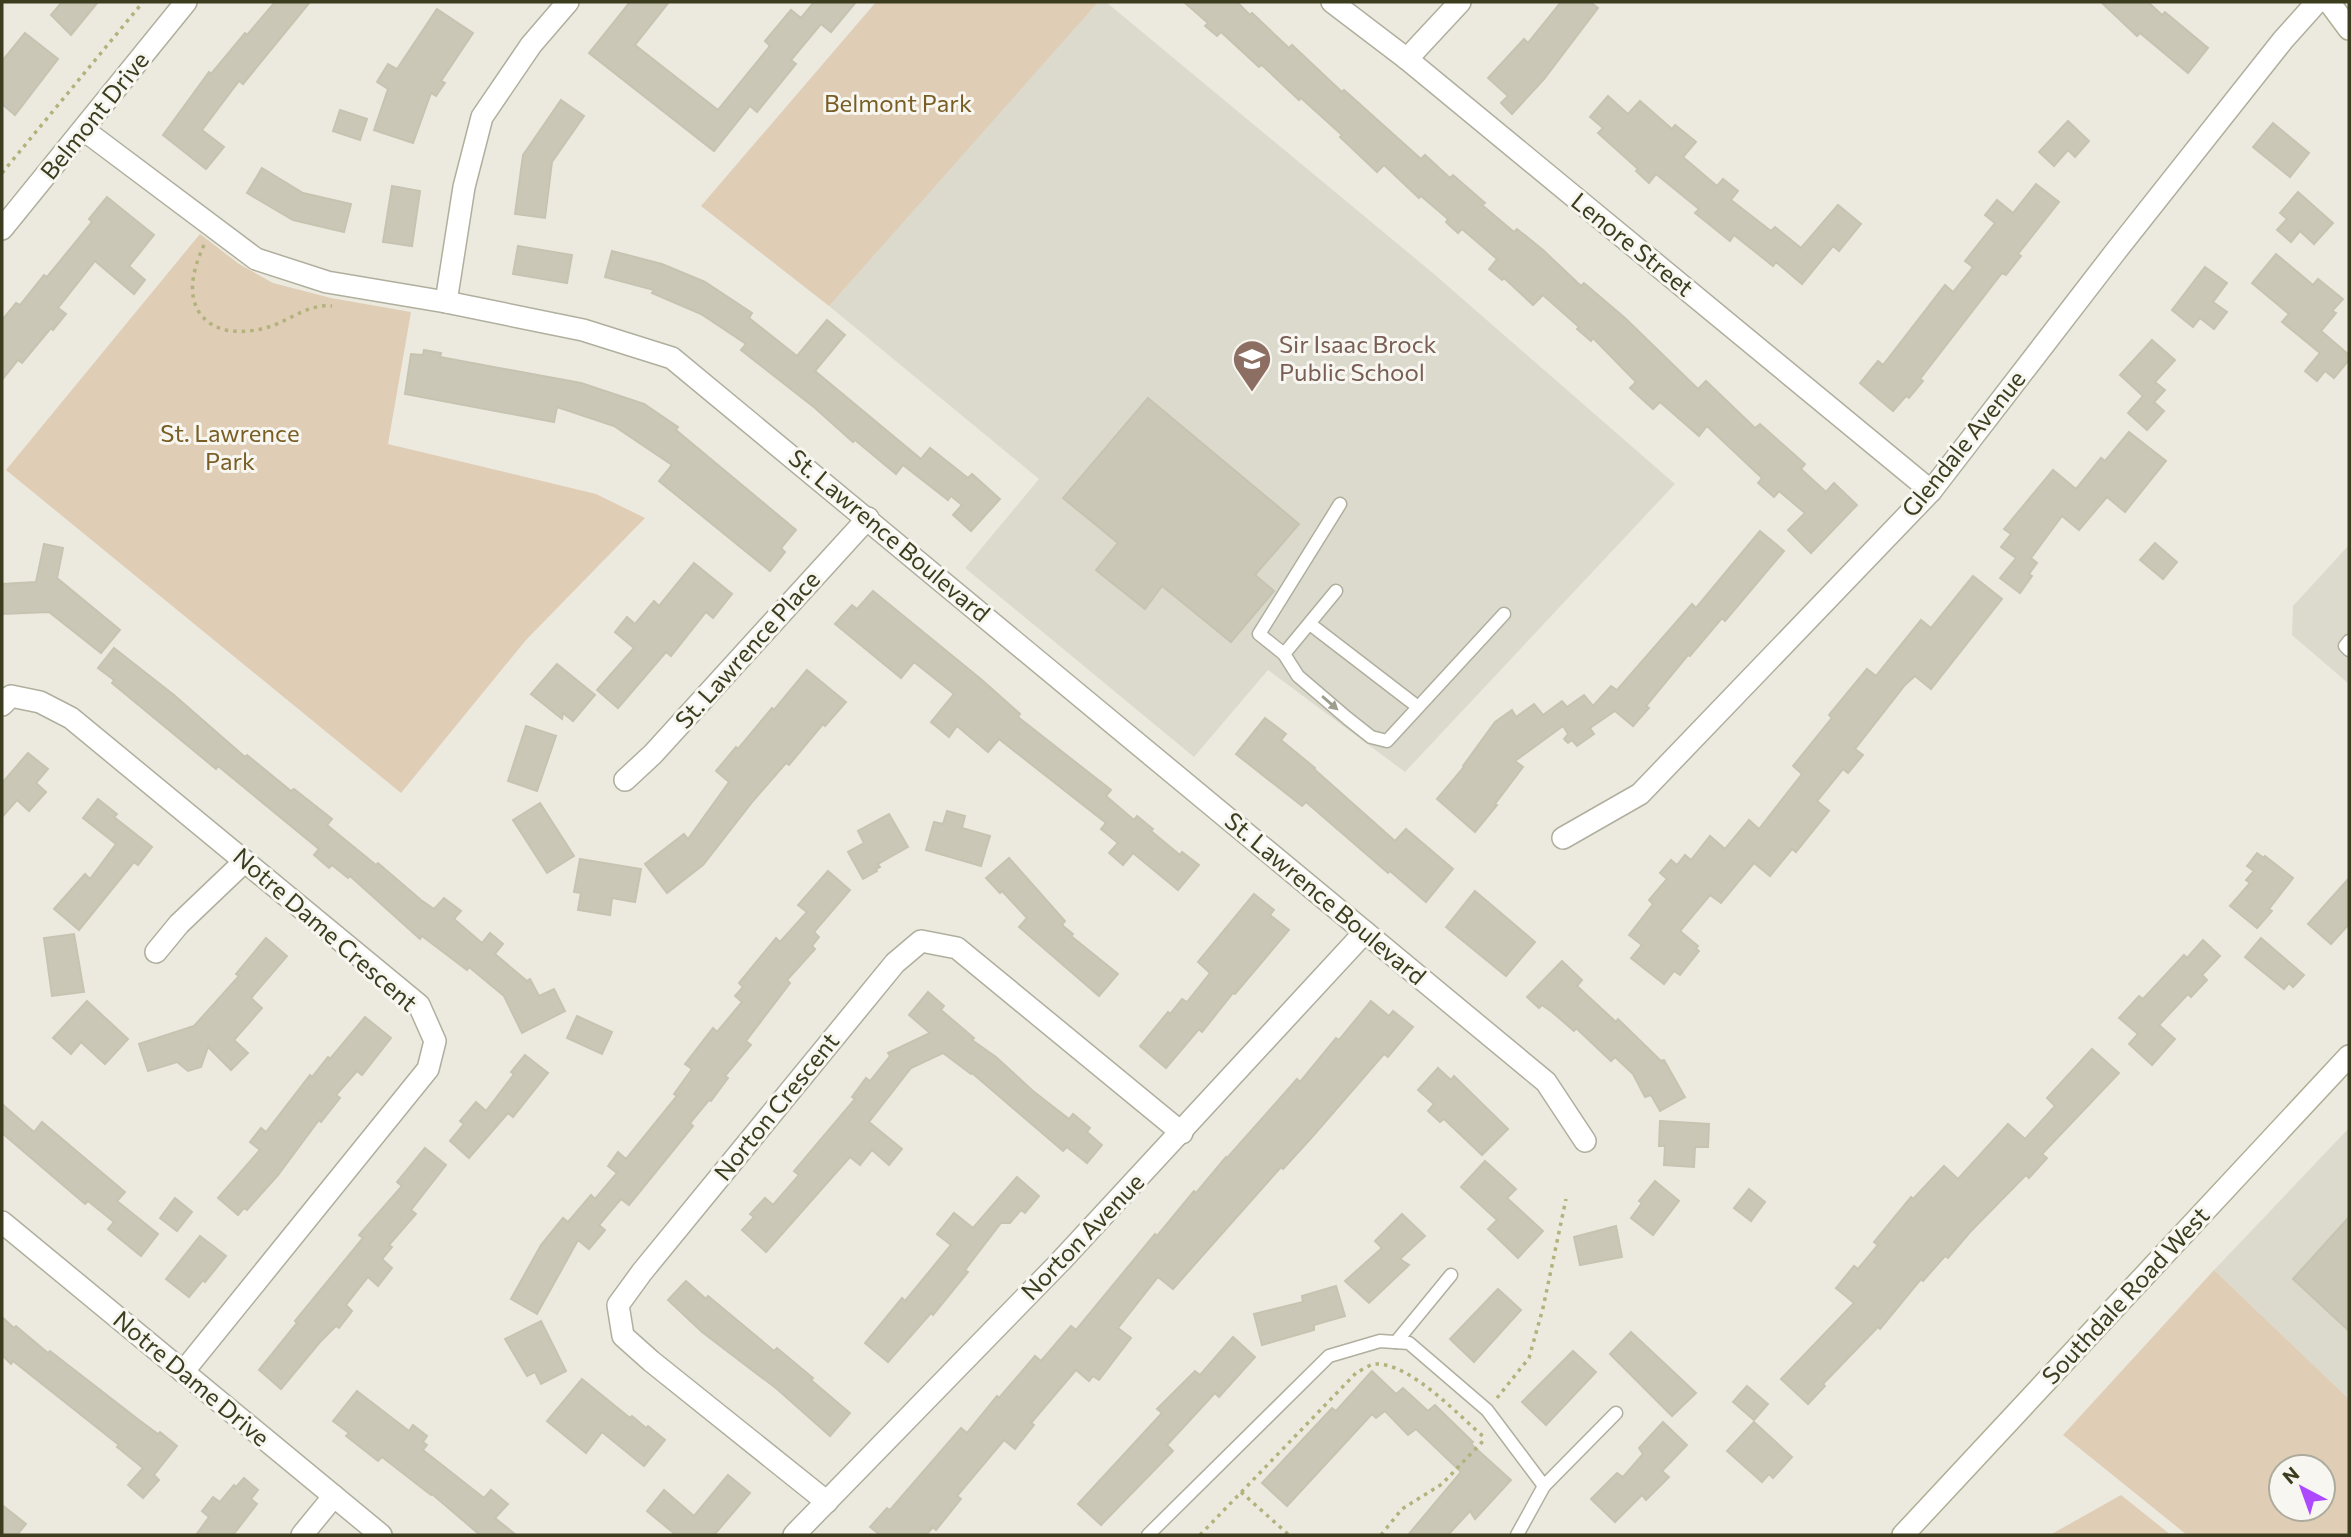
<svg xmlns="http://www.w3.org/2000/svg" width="2351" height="1537" font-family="Commissioner,sans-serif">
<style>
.built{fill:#dcdacd}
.green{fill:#dfcdb6;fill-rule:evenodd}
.building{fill:#cac7b7;stroke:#c6c4b1;stroke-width:2}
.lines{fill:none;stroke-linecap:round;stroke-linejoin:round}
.service-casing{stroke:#b0af9d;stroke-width:15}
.minor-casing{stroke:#b0af9d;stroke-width:24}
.tertiary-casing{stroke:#b0af9d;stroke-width:24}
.secondary-casing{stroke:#b0af94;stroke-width:24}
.path{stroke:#b2b27c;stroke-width:3.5;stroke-dasharray:3.5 5;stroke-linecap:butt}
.service{stroke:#fff;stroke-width:12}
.minor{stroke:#fff;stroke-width:21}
.tertiary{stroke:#fff;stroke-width:21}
.secondary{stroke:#fff;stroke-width:21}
.oneway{fill:#9e9e8e}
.labels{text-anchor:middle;stroke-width:6;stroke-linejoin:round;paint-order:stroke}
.park-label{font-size:24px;fill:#785e25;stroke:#f8f6f0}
.street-label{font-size:24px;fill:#3c3d1e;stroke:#f8f6f0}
.education-label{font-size:24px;fill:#785e54;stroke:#f8f6f0;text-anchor:start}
</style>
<rect width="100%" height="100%" fill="#eceadf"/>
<g class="built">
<polygon points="1095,2 1106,2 1434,274 1675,484 1405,772 1268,670 1194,757 965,568 1039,479 829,306"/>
<polygon points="2349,545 2349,684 2292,635 2293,606"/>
<polygon points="2349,1128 2349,1399 2214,1270"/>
</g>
<g class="green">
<polygon points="876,2 1098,2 829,306 701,206"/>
<polygon points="200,234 239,264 273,283 331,298 411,312 388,444 596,494 645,518 526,640 401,793 6,470"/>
<path d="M2214,1270L2349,1399V1535H2187L2063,1435ZM2323,1467V1509H2281V1467Z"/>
<polygon points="2121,1495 2171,1535 2050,1535"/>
</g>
<g class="building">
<polygon points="62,2 98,2 71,35 51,15"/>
<polygon points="275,2 310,2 243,84 239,81 202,130 224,147 206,169 163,135 209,72 211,74 245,33 247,35"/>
<polygon points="630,2 669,2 635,45 718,110 770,46 765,41 791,10 801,18 814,2 856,2 831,32 821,24 791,60 796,64 757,112 750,106 714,151 589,53"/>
<polygon points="1184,2 1237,2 1250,15 1252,13 1289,48 1292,45 1342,92 1344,90 1421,159 1425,155 1450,178 1453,175 1485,203 1482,205 1514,232 1517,229 1543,250 1581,286 1584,283 1625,318 1698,389 1706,381 1755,428 1760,424 1805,464 1801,469 1826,492 1834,483 1857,505 1811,553 1788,530 1805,513 1779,491 1774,497 1758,483 1762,478 1707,426 1699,436 1660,402 1653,409 1630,388 1636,382 1593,338 1591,341 1577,329 1579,327 1543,295 1533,305 1504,278 1502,280 1489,269 1497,259 1462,229 1458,233 1446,222 1448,219 1421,196 1419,198 1384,165 1377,172 1340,137 1342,135 1301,98 1299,100 1262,65 1259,67 1221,32 1217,36 1205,26 1208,23"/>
<polygon points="1561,2 1590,2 1598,8 1544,79 1512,114 1501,103 1508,96 1488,78 1524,39 1528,43"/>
<polygon points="2101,2 2148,2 2162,15 2165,12 2208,48 2188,73 2140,33 2137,36"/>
<polygon points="437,9 473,33 441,81 445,83 436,96 431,93 413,143 374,130 388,89 377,82 388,64 397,69"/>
<polygon points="25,33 58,59 15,115 2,104 2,61"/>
<polygon points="1608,96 1628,114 1640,101 1672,129 1675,125 1696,142 1683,157 1717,186 1723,179 1738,191 1731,200 1771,231 1775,227 1801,248 1838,205 1861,224 1839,251 1833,246 1802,284 1776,262 1773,266 1734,235 1730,241 1695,213 1699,209 1656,174 1649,183 1636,171 1638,169 1598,133 1603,128 1590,117"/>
<polygon points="561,100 584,116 552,162 545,218 515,214 523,155"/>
<polygon points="340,110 367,119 360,140 333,131"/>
<polygon points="2068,121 2089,141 2075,157 2068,150 2054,166 2039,152"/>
<polygon points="2273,123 2309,153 2290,177 2253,147"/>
<polygon points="262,168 303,193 351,204 344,232 293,220 247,193"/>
<polygon points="2036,184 2059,202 2018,254 2021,256 2006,275 2002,273 1920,379 1923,381 1909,398 1906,396 1893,411 1860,383 1878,361 1883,365 1945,285 1953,292 1973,267 1965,261 1995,223 1985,215 1997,200 2013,213"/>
<polygon points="392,186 420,191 412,246 383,242"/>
<polygon points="2298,192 2333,223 2314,244 2300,231 2291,242 2277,230 2287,219 2280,213"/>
<polygon points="107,197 154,235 129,266 145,280 134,294 95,261 58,308 66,314 53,330 51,328 22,363 18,360 2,380 2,320 16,303 20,305 44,275 47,277 92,222 89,219"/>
<polygon points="518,246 572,255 567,283 513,274"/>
<polygon points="612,251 662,264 705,282 752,313 749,318 797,356 827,320 845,335 815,371 921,459 930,448 968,478 972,474 1000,499 971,531 953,515 962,505 951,496 948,500 903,465 896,474 855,440 853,442 815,408 741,350 746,344 701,314 652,293 654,290 605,277"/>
<polygon points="2276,254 2313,285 2318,279 2343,299 2332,311 2336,313 2321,331 2349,355 2349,360 2334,378 2325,371 2317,381 2305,371 2320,353 2282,322 2289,314 2252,283"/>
<polygon points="2205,267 2227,283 2213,302 2227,312 2214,329 2200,318 2193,327 2172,310"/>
<polygon points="2152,340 2175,360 2155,382 2165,390 2154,402 2164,411 2147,430 2128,413 2143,396 2120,375"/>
<polygon points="424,350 441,353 440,357 581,383 644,404 678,427 676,430 796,530 781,548 785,552 770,571 659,481 672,465 614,426 557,407 554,422 405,394 411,354 423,355"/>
<polygon points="1148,398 1299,524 1255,575 1274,591 1231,642 1162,586 1145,609 1096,570 1118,543 1063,498"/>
<polygon points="2129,432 2166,461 2125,512 2107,497 2079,530 2062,516 2031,558 2037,563 2029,574 2032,576 2020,593 2000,578 2016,558 2001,547 2011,534 2004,529 2053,470 2076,489 2101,458 2105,461"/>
<polygon points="1760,531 1784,551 1725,621 1722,618 1690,656 1688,655 1646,706 1649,708 1633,726 1615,711 1590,728 1594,734 1577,746 1572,740 1568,743 1564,739 1568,734 1563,726 1515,761 1523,767 1495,804 1497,805 1475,832 1437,799 1464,767 1463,766 1495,722 1512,710 1516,717 1534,704 1543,715 1562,701 1567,707 1584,695 1593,706 1611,686 1617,690 1692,604 1696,608"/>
<polygon points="2155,543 2177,562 2163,579 2140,560"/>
<polygon points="44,544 63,548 57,578 120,630 101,653 49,612 2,614 2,584 36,582"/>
<polygon points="694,563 732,594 713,618 706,612 671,656 666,652 618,708 597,690 634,648 615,632 627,617 635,624 654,601 659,606"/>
<polygon points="1973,576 2002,599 1931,689 1915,676 1905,685 1855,749 1863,755 1848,773 1843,769 1817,801 1829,811 1796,852 1792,849 1770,876 1754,863 1721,903 1710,895 1680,931 1698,946 1696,949 1699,951 1680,975 1674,971 1664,984 1631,958 1642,945 1629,935 1653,904 1649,900 1667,879 1660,873 1671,860 1677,865 1685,855 1691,860 1710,836 1725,849 1749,820 1759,829 1802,774 1793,766 1832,718 1829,715 1867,669 1876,676 1921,620 1931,628"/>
<polygon points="873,591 982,680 1020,714 1018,717 1111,790 1106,796 1134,820 1137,816 1153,829 1151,831 1180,855 1182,852 1199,865 1178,890 1133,853 1123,865 1109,853 1118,843 1101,829 1106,823 999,739 988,752 957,726 949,737 931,722 954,694 914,662 901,678 835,624 852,605 857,609"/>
<polygon points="114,648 174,695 245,757 247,755 291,791 294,789 332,819 327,825 376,865 378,863 421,900 434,909 444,898 461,911 454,919 482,943 490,933 503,944 495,954 527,981 530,979 539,996 554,989 565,1011 522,1033 504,996 469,967 467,970 422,936 420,939 350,876 348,878 332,865 329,868 314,855 319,849 218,766 216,769 112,683 114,680 98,668"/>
<polygon points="557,664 595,695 573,721 563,713 562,719 531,694"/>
<polygon points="807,670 846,702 825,726 823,724 789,765 786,763 753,801 703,865 667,893 645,864 684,834 688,839 729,782 716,771 736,747 738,749 772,708 774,710"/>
<polygon points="1265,718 1286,734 1281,740 1315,768 1314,769 1395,841 1406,829 1453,869 1426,902 1390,871 1388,873 1306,802 1302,806 1236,754"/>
<polygon points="526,726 556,736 537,791 508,781"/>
<polygon points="28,753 48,769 36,783 46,792 29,811 17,800 2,817 2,783"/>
<polygon points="98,799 117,814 114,817 152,847 138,865 134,862 79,930 54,909 85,874 90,879 116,844 83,818"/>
<polygon points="540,803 574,856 547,873 513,820"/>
<polygon points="947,811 965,816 962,828 990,836 981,866 926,850 934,822 943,824"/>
<polygon points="889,814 908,847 878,864 880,867 876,869 877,871 863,879 848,852 864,843 858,831"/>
<polygon points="2257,853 2264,858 2265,856 2293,878 2269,909 2272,911 2257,928 2230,906 2250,883 2246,880 2254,871 2247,866"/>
<polygon points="1009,858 1065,921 1062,925 1073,934 1071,936 1118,974 1099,996 1019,927 1027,918 1002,891 1000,893 986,878"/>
<polygon points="580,859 641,869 635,902 612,898 610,915 578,910 581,893 574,892"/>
<polygon points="828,871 850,890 814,932 819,937 812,946 815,949 787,980 790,983 746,1041 751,1045 725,1076 728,1078 711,1101 709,1100 690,1123 693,1126 629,1205 621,1199 599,1225 605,1230 589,1249 578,1240 537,1314 511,1299 541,1245 563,1218 568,1222 591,1195 595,1199 617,1173 608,1166 618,1152 626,1159 677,1096 674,1094 692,1069 685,1064 713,1028 717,1032 742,1002 735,996 743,987 739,983 776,938 780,942 807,912 798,905"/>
<polygon points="2349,878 2349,924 2331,944 2308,924"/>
<polygon points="1475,891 1535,942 1506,976 1446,927"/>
<polygon points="1254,894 1274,910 1270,915 1289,930 1235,994 1233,993 1202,1032 1199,1029 1166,1068 1140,1046 1168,1012 1170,1014 1182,999 1187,1002 1210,973 1198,962"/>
<polygon points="74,934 84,992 52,996 44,938"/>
<polygon points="266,938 287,956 251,998 262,1008 234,1040 248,1053 231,1070 208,1047 201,1067 188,1071 177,1062 148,1071 139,1044 194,1026 239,976 236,974"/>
<polygon points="2261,938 2304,975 2293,987 2289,983 2284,989 2245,957"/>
<polygon points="2203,940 2220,956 2202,975 2207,980 2191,997 2188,994 2159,1025 2175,1039 2152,1065 2129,1044 2138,1034 2119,1018 2139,996 2143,999 2184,955 2187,958"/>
<polygon points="1562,961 1582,980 1577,986 1616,1022 1618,1019 1661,1061 1664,1060 1685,1097 1660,1111 1651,1095 1645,1097 1633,1074 1615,1057 1611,1061 1576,1028 1574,1031 1552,1012 1542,1005 1539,1008 1527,997"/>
<polygon points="928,992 944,1006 941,1010 974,1038 972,1040 996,1057 1033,1091 1069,1119 1073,1114 1090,1128 1087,1132 1102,1145 1087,1163 1067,1147 1063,1151 972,1073 971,1074 943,1053 911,1068 869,1122 902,1149 889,1165 872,1150 860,1165 850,1157 766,1252 742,1230 754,1217 750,1214 765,1198 773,1205 799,1175 794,1171 855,1099 852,1097 866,1078 870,1081 890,1056 888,1053 930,1033 909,1015"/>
<polygon points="87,1001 128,1039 105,1064 81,1042 71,1054 53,1038"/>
<polygon points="1371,1001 1389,1016 1393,1011 1413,1027 1388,1057 1384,1054 1313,1136 1283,1169 1281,1167 1173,1289 1158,1277 1118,1328 1131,1338 1099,1380 1093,1376 1089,1381 1076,1370 1031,1423 1034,1425 1015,1449 1004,1440 957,1496 961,1499 936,1530 933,1527 926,1535 880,1535 870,1527 887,1508 890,1510 961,1428 967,1433 997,1396 999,1398 1035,1356 1041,1361 1071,1326 1076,1330 1155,1234 1157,1236 1194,1191 1196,1193 1226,1157 1227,1158 1297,1079 1300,1082 1336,1038 1339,1040"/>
<polygon points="577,1016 612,1032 602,1054 567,1038"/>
<polygon points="365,1017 391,1038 362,1075 357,1071 336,1095 340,1098 321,1122 319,1120 278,1175 247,1210 244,1208 238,1215 218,1198 260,1150 250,1142 261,1128 266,1132 310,1075 312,1077 328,1057 330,1059"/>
<polygon points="2092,1049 2119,1073 2042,1154 2047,1158 2029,1178 2026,1175 1971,1231 1948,1258 1945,1256 1923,1281 1921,1279 1880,1329 1878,1327 1823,1384 1825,1386 1808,1404 1781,1379 1854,1303 1836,1288 1854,1266 1858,1269 1878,1245 1874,1242 1911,1197 1913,1199 1944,1166 1958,1179 2008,1124 2025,1139 2055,1106 2047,1098"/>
<polygon points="525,1055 548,1073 513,1117 508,1113 469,1158 450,1141 464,1124 460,1121 476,1102 486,1111 514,1074 511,1072"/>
<polygon points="1438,1068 1451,1080 1454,1076 1508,1129 1482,1155 1444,1119 1440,1122 1428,1111 1434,1104 1418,1090"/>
<polygon points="2,1104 34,1132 42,1122 125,1192 117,1201 158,1234 141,1256 108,1229 114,1222 88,1201 85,1204 2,1133"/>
<polygon points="1660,1121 1709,1124 1708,1147 1695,1147 1694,1167 1664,1165 1665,1146 1659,1146"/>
<polygon points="425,1148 446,1165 411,1210 416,1214 389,1245 392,1247 382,1259 392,1268 378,1286 368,1277 346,1305 352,1311 339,1328 336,1326 320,1342 281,1389 259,1370 297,1323 295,1321 363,1238 359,1235 402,1186 397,1182"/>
<polygon points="1485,1161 1516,1189 1507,1198 1543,1231 1518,1258 1488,1229 1497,1220 1461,1187"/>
<polygon points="1017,1177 1039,1196 1025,1213 1021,1210 1010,1223 1001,1223 965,1270 968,1272 933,1315 931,1313 888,1362 865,1343 902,1298 905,1301 951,1245 937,1234 954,1213 973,1228"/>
<polygon points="1655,1181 1679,1201 1653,1235 1631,1218 1642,1203 1639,1201"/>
<polygon points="1749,1189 1765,1202 1751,1221 1734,1208"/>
<polygon points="175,1198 192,1212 177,1231 160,1218"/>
<polygon points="1402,1214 1425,1236 1400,1259 1409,1265 1369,1303 1345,1281 1382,1248 1375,1241"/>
<polygon points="2349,1217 2349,1331 2293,1279"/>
<polygon points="1616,1226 1622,1257 1580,1265 1574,1237"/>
<polygon points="200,1236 226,1256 205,1282 203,1280 189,1297 166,1279"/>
<polygon points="686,1281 706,1299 708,1296 774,1351 777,1348 813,1378 811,1380 850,1413 830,1436 777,1389 702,1332 668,1300"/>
<polygon points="1336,1286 1345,1316 1314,1325 1314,1330 1262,1345 1254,1314 1303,1302 1302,1296"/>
<polygon points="1498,1289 1521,1310 1474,1362 1450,1339"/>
<polygon points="2,1317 14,1328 16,1326 48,1353 50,1351 139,1420 158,1434 160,1432 177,1446 154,1475 159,1480 143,1498 128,1485 143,1468 117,1447 119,1445 13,1361 11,1364 2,1355"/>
<polygon points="541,1321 566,1371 541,1384 535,1372 527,1376 505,1339"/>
<polygon points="1631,1332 1696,1393 1672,1416 1610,1354"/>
<polygon points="1233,1337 1255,1357 1219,1397 1215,1393 1167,1445 1173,1451 1101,1525 1078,1504 1162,1413 1157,1409 1195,1371 1200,1375"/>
<polygon points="1573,1351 1596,1372 1546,1425 1522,1402"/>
<polygon points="1372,1371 1396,1394 1403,1388 1428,1411 1435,1405 1473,1442 1471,1444 1511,1480 1475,1519 1470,1511 1448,1535 1408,1535 1461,1472 1416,1429 1408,1435 1385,1411 1376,1418 1372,1414 1287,1506 1262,1483 1332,1408 1336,1411"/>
<polygon points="582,1379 630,1418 632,1416 646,1428 648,1426 665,1440 644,1466 602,1432 586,1453 547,1421"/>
<polygon points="1747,1386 1768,1404 1754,1420 1733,1402"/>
<polygon points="357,1391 409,1431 413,1425 427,1436 423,1442 427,1445 423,1450 484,1498 491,1490 508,1504 495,1518 516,1535 480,1535 432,1494 431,1495 382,1457 378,1461 346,1436 349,1433 333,1421"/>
<polygon points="1663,1422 1687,1445 1662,1471 1669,1477 1646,1500 1642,1495 1615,1522 1591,1499 1617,1473 1623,1477 1643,1454 1639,1448"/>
<polygon points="1754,1422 1792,1457 1773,1478 1769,1474 1762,1482 1727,1451"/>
<polygon points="728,1475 750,1493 714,1535 676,1535 647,1511 664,1490 694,1516"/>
<polygon points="244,1478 258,1490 251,1499 257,1504 233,1535 196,1535 209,1517 202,1511 213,1497 220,1502 234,1485 236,1487"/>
<polygon points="2,1505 26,1524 17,1535 2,1535"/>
</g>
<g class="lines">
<g class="service-casing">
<g id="service">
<polyline points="1336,591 1284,654 1259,634 1340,504"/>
<polyline points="1310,624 1418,707"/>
<polyline points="2349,641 2345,646 2349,650"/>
<polyline points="1284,654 1298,676 1347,718 1371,737 1387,741 1504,614"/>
<polyline points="1396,1342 1451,1275"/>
<polyline points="1544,1486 1616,1413"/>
<polyline points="1148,1535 1329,1356 1380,1341 1409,1343 1487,1410 1544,1486 1517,1535"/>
</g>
</g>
<g class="minor-casing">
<g id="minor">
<polyline points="1332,2 1407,59 1931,491"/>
<polyline points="1407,59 1460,2"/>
<polyline points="84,130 256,259 327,282 446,302 583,330 672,358 1546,1082 1585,1141"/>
<polyline points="446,302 464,187 482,117 531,45 568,2"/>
<polyline points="2,705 11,696 40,702 71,718 419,1005 435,1041 428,1069 183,1372"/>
<polyline points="625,780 653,754 868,518"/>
<polyline points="1563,838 1640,794 1931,491 2116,251 2283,40 2317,2"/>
<polyline points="156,952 179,924 245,861"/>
<polyline points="827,1502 651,1361 623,1336 618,1305 642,1272 895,963 921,941 957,948 1182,1133"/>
<polyline points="302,1535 334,1496"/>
<polyline points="794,1535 1060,1262 1365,932"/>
</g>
</g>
<g class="tertiary-casing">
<g id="tertiary">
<polyline points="2,229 186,2"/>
<polyline points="2,1222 381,1535"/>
</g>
</g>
<g class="secondary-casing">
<g id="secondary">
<polyline points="2329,2 2349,29"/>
<polyline points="1903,1535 2349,1056"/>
</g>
</g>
<g class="path">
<polyline points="2,173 143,2"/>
<path d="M204,245C195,265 186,291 199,312C215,336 247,334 272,326C293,318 309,304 332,306"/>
<polyline points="1497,1398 1529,1358 1543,1308 1566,1199"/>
<polyline points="1241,1492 1289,1535"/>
<path d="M1200,1535L1356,1373C1362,1370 1370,1364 1376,1364C1412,1364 1459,1416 1485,1438"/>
<polyline points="1381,1535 1402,1509 1442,1484 1485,1439"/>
</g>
<use href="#service" class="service"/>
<use href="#minor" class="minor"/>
<use href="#tertiary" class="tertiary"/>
<use href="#secondary" class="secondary"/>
</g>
<defs><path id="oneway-solid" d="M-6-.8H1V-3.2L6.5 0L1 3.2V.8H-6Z" transform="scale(1.75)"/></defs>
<use class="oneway" href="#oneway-solid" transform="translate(1330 703) rotate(41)"/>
<defs>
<g id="school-pin" transform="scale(2.0125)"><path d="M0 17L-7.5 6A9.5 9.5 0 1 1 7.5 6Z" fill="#8d6e63" stroke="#f8f6f0"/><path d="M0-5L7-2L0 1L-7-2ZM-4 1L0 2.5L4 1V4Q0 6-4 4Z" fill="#fff"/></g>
</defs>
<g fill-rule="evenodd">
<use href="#school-pin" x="1252" y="359"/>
</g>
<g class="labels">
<g class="park-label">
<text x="898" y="112">Belmont Park</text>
<text x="230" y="442">St. Lawrence<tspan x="230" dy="28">Park</tspan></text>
</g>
<g class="street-label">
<text transform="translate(95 116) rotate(-51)" y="8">Belmont Drive</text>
<text transform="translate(1632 245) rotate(39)" y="8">Lenore Street</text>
<text transform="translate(1964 444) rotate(-51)" y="8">Glendale Avenue</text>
<text transform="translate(889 536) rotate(40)" y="8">St. Lawrence Boulevard</text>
<text transform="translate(748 650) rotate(-48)" y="8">St. Lawrence Place</text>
<text transform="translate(1325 899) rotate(40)" y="8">St. Lawrence Boulevard</text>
<text transform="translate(325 930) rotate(41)" y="8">Notre Dame Crescent</text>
<text transform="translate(777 1107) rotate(-51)" y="8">Norton Crescent</text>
<text transform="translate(1083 1237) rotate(-46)" y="8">Norton Avenue</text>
<text transform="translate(2126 1296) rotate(-47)" y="8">Southdale Road West</text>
<text transform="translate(191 1379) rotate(40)" y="8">Notre Dame Drive</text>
</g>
<g class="education-label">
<text x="1279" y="353">Sir Isaac Brock<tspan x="1279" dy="28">Public School</tspan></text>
</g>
</g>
<rect width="2351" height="1537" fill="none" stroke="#3c3d1e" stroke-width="7"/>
<g transform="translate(2302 1488) rotate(319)"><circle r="33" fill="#f8f6f0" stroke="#adac9c" stroke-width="2"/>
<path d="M0-5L12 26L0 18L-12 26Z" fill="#ad4aff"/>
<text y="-10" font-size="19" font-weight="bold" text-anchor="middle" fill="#3c3d1e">N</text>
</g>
</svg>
